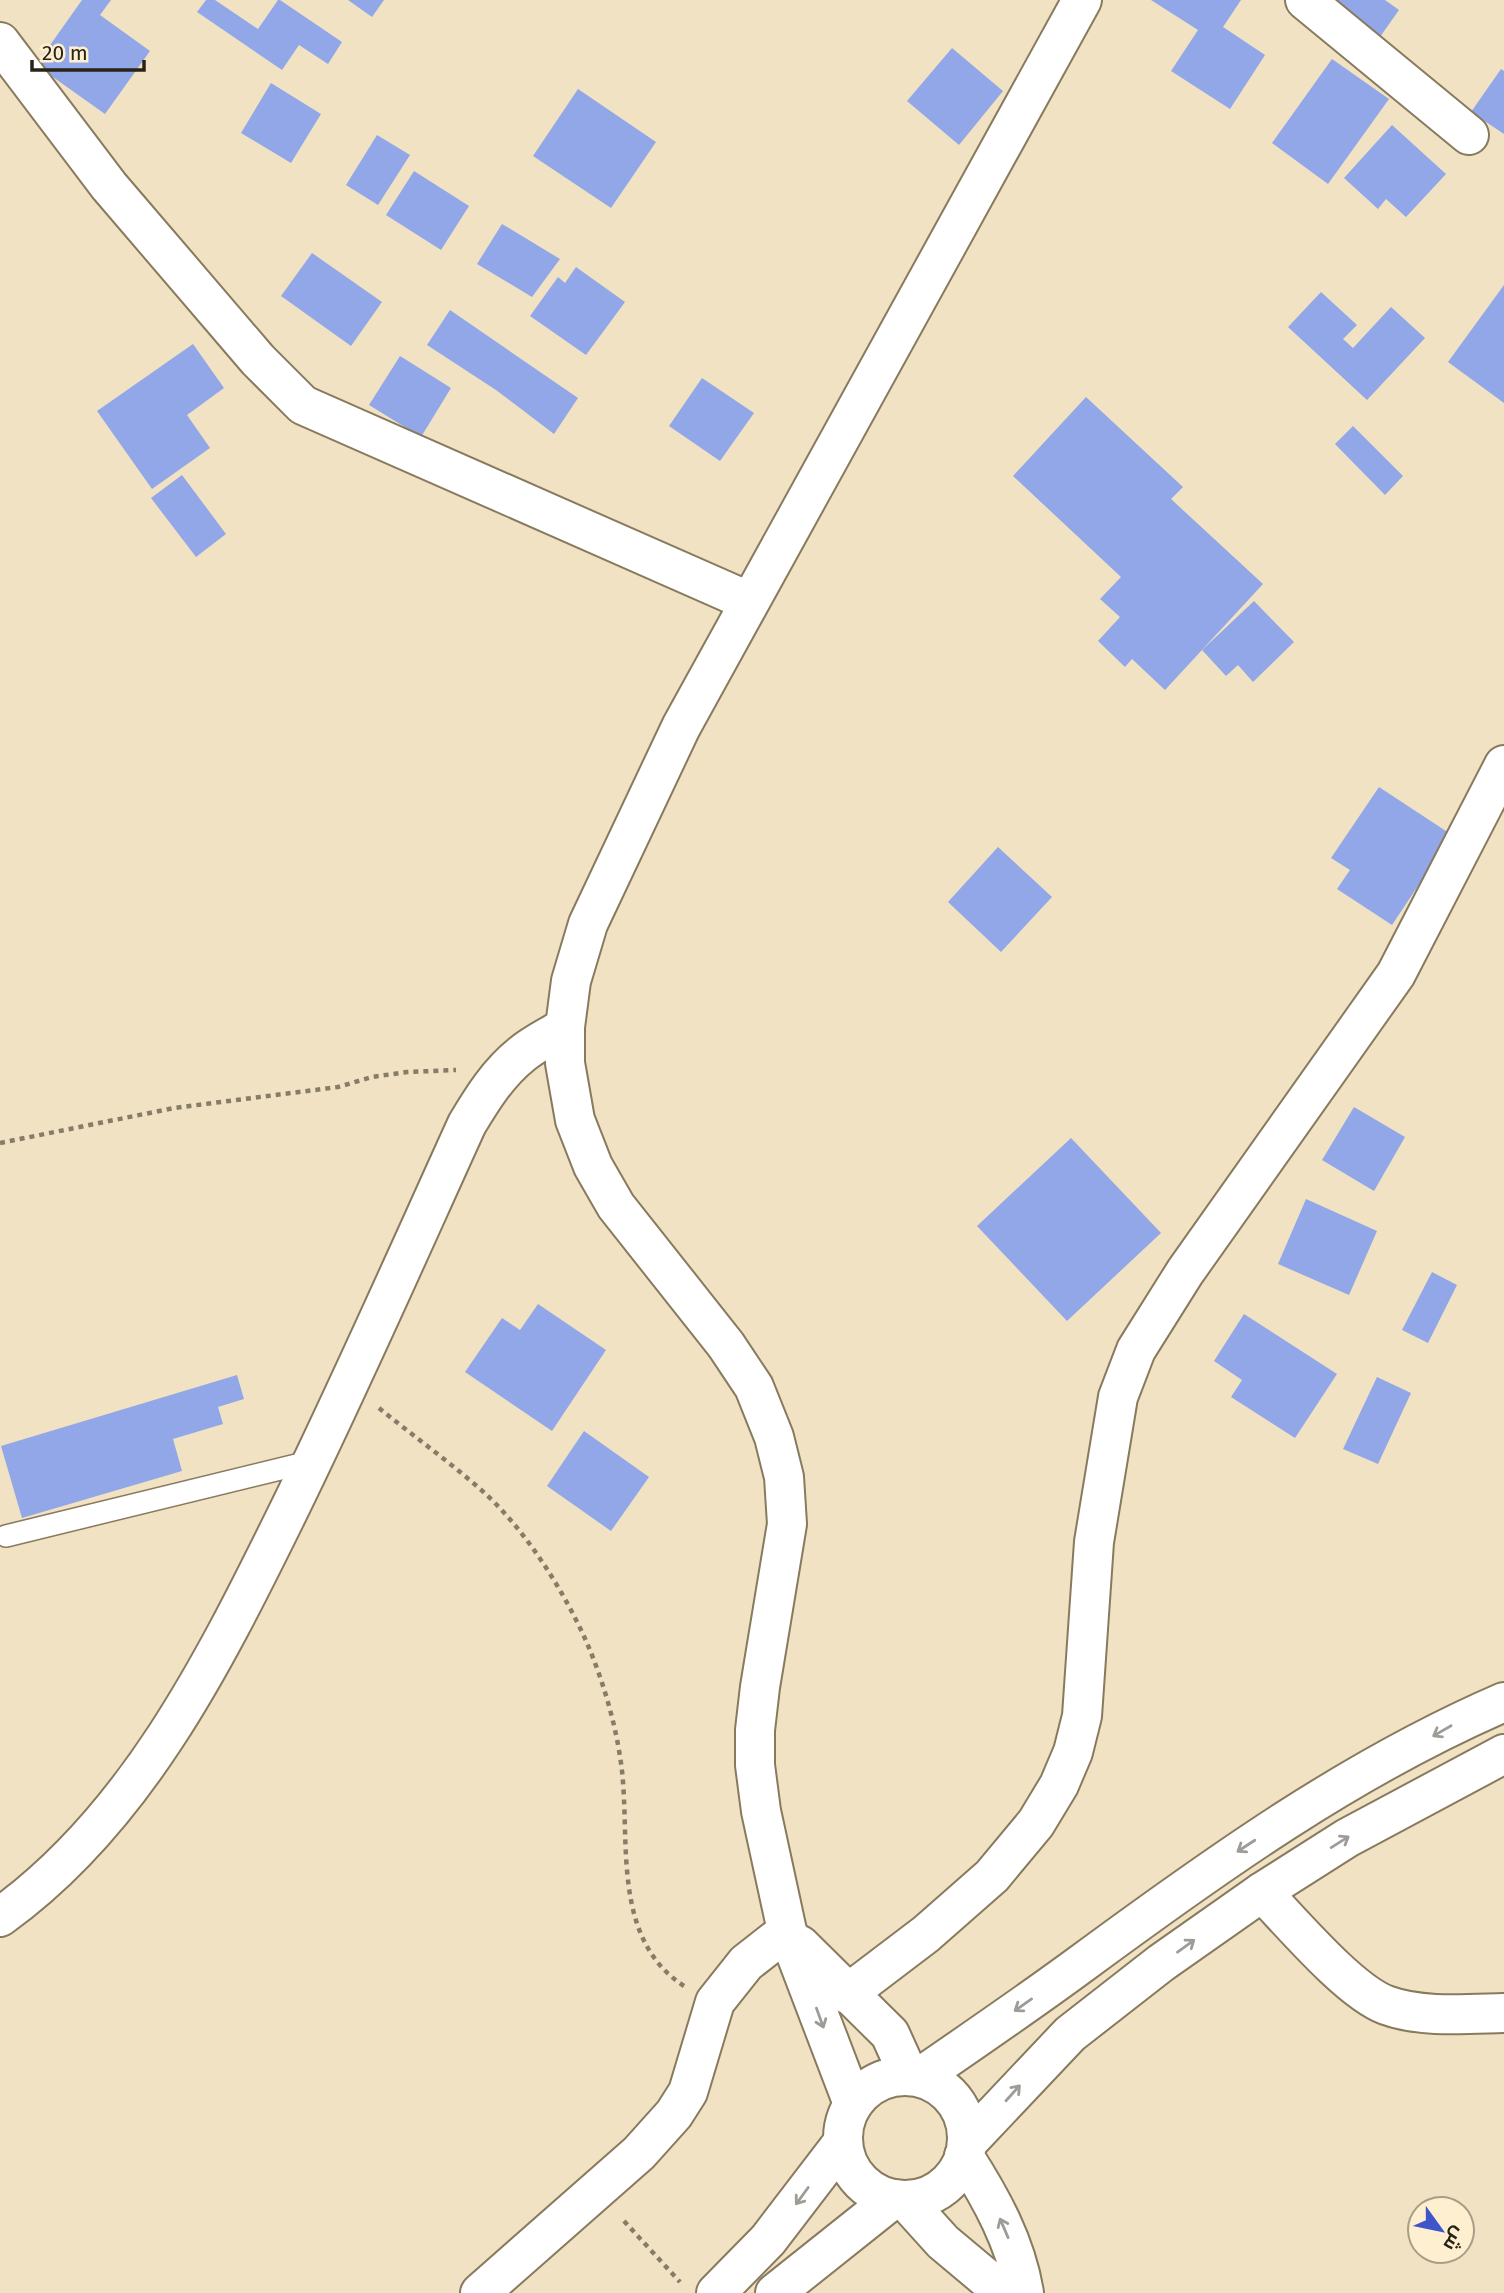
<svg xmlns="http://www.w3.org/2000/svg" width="1504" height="2293" font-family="'Fira Sans',Cairo,sans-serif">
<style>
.building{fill:#91a7e8}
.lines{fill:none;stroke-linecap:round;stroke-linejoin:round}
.service-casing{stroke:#887a5e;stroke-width:24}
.minor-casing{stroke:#887a5e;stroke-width:42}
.tertiary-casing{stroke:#887a5e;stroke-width:42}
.secondary-casing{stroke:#887a5e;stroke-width:42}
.trunk-casing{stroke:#887a5e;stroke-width:42}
.path{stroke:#867c67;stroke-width:4.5;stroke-dasharray:5 5;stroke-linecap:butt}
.service{stroke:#fff;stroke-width:21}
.minor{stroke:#fff;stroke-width:38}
.tertiary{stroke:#fff;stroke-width:38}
.secondary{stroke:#fff;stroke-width:38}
.trunk{stroke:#fff;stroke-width:38}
.oneway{stroke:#9e9c97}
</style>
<rect width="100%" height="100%" fill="#f1e2c3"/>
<g class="building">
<polygon points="82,0 111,0 100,15 150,51 105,114 36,65"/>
<polygon points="206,0 215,0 258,29 278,0 280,0 342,42 328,64 299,45 282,70 197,12"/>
<polygon points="348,0 384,0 372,17"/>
<polygon points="1151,0 1241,0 1223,27 1265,55 1230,109 1171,71 1198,30"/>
<polygon points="1335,0 1385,0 1399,10 1375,44"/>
<polygon points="952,48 1003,91 959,145 907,101"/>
<polygon points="1332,59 1389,99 1328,184 1272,143"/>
<polygon points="1501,69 1504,71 1504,134 1471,112"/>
<polygon points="271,83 321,114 291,163 241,133"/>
<polygon points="578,89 656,142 611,208 533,156"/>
<polygon points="1392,125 1446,174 1406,217 1386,199 1378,209 1344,178"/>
<polygon points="377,135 410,155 378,205 346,185"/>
<polygon points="414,171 469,206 441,250 386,215"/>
<polygon points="502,224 560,259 532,297 477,264"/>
<polygon points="312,253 382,302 351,346 281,296"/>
<polygon points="576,267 625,302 586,355 530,316 558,277 565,283"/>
<polygon points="1504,285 1504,403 1448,362"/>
<polygon points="1321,292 1357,325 1343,339 1353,348 1391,307 1425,338 1367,400 1288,327"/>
<polygon points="450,310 578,398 554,434 496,390 427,345"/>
<polygon points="193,344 224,388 187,415 210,448 152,489 97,411"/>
<polygon points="400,356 451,388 421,437 369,405"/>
<polygon points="702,378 754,413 720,461 669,426"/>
<polygon points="1086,397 1183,487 1171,499 1263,584 1165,690 1132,659 1125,667 1098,641 1120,617 1100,599 1121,577 1013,476"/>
<polygon points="1353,426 1403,476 1385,495 1335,444"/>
<polygon points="182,475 226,534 196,557 151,498"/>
<polygon points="1254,601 1294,642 1253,682 1238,665 1226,676 1202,650"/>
<polygon points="1379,787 1452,835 1392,925 1337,889 1350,870 1331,858"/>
<polygon points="998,847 1052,897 1001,952 948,902"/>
<polygon points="1354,1107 1405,1137 1374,1191 1322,1160"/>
<polygon points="1071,1138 1161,1233 1067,1321 977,1226"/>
<polygon points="1306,1199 1377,1231 1349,1295 1278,1264"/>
<polygon points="1432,1272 1457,1285 1428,1343 1402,1330"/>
<polygon points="538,1304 606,1350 552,1431 465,1372 502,1318 520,1330"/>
<polygon points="1244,1314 1337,1374 1295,1438 1231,1397 1242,1380 1214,1361"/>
<polygon points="237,1375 244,1399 218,1407 223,1424 173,1439 182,1471 22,1518 1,1446"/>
<polygon points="1377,1377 1411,1393 1378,1464 1343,1449"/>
<polygon points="584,1431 649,1477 611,1531 547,1486"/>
</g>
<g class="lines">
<g class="service-casing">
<polyline id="service" points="6,1536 313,1461"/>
</g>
<g class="minor-casing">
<g id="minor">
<polyline points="1305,0 1469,135"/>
<polyline points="0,42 109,186 258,360 303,405 748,601"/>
<path d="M1262,1892C1291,1922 1349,1991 1386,2005C1421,2018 1466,2014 1504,2013"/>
<path d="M0,1917C135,1820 213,1664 285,1518C349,1388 407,1256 467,1124C482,1099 498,1073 522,1054C535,1043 551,1036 565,1027"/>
<polyline points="847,1994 926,1934 992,1876 1036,1823 1059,1785 1073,1752 1082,1716 1094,1542 1118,1397 1136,1350 1185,1272 1396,974 1504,765"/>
<polyline points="480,2293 639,2153 674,2114 688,2092 715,2002 746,1963 787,1931"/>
</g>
</g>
<g class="tertiary-casing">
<g id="tertiary">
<path d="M964,2156C991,2198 1016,2243 1024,2293"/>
<polyline points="905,2200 943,2242 1004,2293"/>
</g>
</g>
<g class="secondary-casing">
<g id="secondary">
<polyline points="800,1945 890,2034 909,2076"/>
<polyline points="853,2104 787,1931 761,1811 755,1765 755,1730 760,1687 787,1524 784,1477 774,1437 754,1387 726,1345 616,1206 593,1166 575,1120 565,1063 565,1027 571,981 588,924 681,727 1082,0"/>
</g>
</g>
<g class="trunk-casing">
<g id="trunk">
<circle cx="905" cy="2138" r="62"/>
<path d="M920,2077C974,2040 1028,2003 1081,1964C1214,1866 1351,1768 1504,1702"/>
<polyline points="967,2143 1070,2034 1161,1963 1262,1892 1347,1838 1504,1754"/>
<polyline points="716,2293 768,2240 843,2142"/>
<polyline points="775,2293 893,2199"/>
</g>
</g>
<g class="path">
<polyline points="0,1143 174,1108 338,1087 372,1077 407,1072 456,1070"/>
<path d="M379,1408C412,1435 447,1460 479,1488C524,1527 563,1589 587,1643C604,1683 617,1728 622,1771C630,1844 612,1939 684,1986"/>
<polyline points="624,2221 680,2282"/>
</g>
<use href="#service" class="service"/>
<use href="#minor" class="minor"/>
<use href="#tertiary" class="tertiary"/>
<use href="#secondary" class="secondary"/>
<use href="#trunk" class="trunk"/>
</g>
<defs><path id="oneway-shaft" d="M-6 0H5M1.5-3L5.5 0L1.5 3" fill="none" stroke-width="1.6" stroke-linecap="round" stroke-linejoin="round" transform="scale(1.75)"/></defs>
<g class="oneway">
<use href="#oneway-shaft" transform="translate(1442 1731) rotate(150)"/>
<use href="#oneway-shaft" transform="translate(1340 1842) rotate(-32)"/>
<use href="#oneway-shaft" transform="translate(1246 1846) rotate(147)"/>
<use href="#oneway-shaft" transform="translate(1186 1946) rotate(-36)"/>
<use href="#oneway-shaft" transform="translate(1023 2005) rotate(145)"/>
<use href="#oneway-shaft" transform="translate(820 2018) rotate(70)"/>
<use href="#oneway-shaft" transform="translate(1013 2093) rotate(-48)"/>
<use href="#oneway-shaft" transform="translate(802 2196) rotate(126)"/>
<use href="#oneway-shaft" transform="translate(1004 2228) rotate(-113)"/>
</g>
<g transform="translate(1441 2230) rotate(123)"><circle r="33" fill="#feefd0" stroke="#a89d86" stroke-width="2"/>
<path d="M0-5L12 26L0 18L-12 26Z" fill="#3e56c9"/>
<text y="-10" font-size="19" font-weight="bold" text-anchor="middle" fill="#282317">ش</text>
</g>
<path d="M32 60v10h112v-10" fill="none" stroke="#282317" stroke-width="3.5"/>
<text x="42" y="60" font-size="21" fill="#282317" stroke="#feefd0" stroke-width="5" paint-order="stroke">20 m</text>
</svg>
